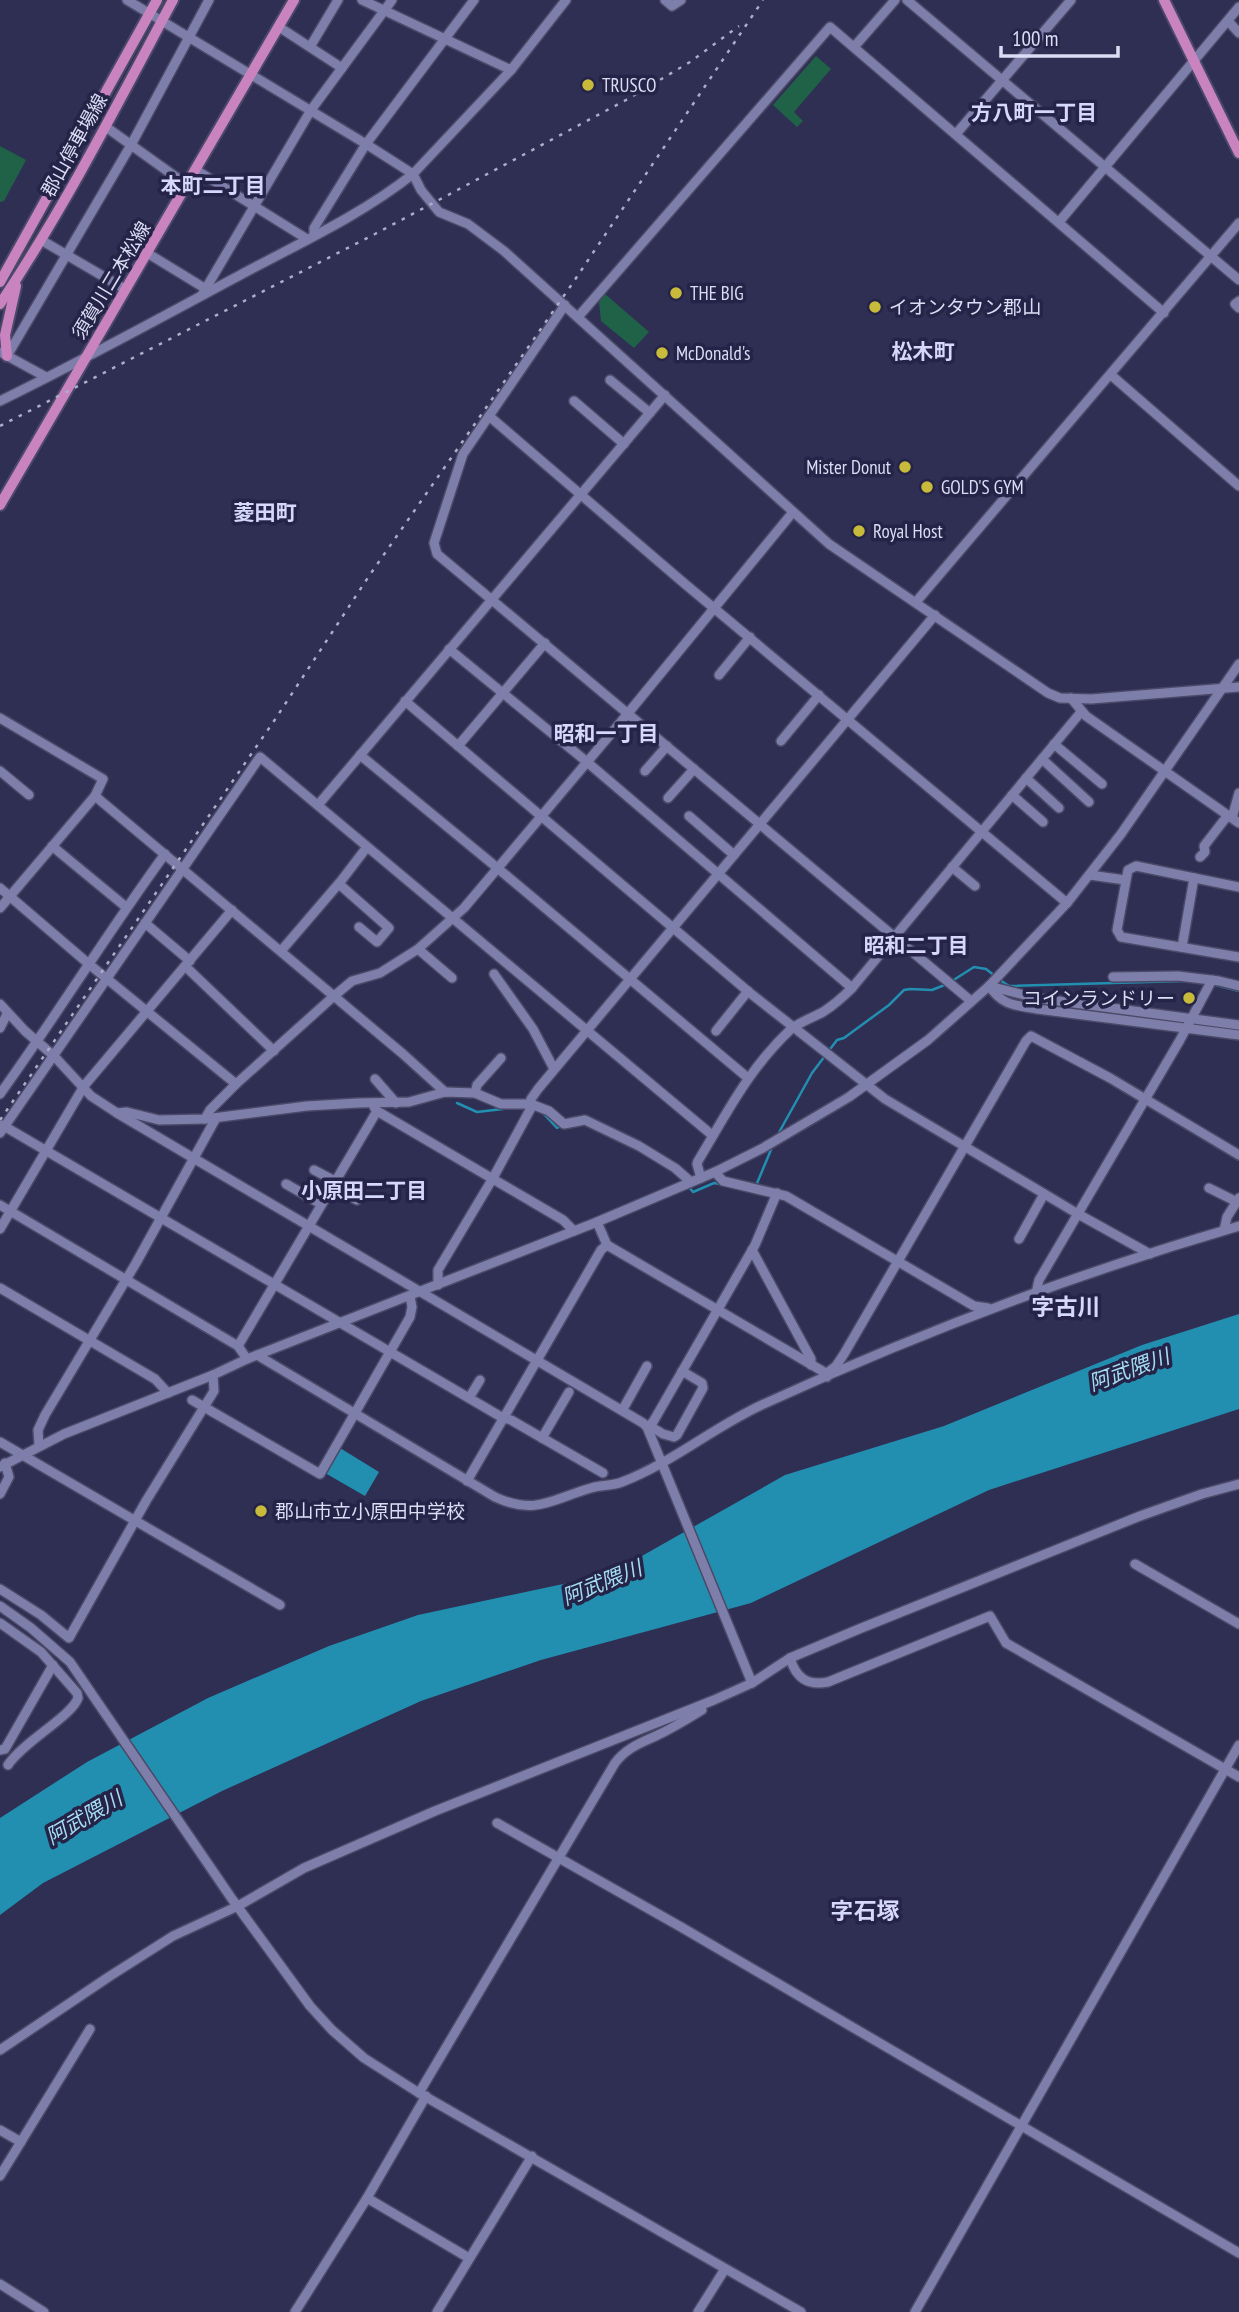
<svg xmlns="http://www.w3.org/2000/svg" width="1239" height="2312" font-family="'PT Sans Narrow','Noto Sans JP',sans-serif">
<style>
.green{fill:#206248}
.water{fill:#238fb0}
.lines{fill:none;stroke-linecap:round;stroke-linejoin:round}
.stream{stroke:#238fb0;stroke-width:2.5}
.minor-casing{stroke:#4b4968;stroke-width:12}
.major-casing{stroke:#4b4968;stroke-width:14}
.minor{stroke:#7d7ea9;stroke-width:9}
.major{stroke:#c984c0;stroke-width:10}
.rail{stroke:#acadc8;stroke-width:2.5;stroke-dasharray:3.5 7;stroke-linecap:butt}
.poi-dot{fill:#c8bb3b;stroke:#252448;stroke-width:2.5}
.labels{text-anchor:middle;stroke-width:7;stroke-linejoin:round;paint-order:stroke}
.poi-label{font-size:19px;fill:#dbddf4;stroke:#252448;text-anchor:start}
.street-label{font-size:19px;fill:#dbddf4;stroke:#252448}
.neighbourhood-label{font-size:21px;font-weight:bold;fill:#d6d7fd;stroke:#252448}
.water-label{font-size:21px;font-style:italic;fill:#a5dcf2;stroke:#252448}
.quarter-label{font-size:23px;font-weight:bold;fill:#d6d7fd;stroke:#252448}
</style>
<rect width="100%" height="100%" fill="#2f2e53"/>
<g class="green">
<polygon points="816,56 831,69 794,112 803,121 797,127 773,105"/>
<polygon points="0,146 26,160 4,201 0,202"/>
<polygon points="605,294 649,332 634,348 601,321 599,302"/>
</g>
<g class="water">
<polygon points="1239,1314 1239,1409 989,1490 751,1603 541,1660 421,1701 222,1791 43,1883 0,1915 0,1818 87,1762 208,1698 329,1646 418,1615 610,1574 785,1475 944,1426 1142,1345"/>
<polygon points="340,1448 379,1472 365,1496 325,1473"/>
</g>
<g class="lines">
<g class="stream">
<polyline points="1000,980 1009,986 1184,981"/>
<polyline points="952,981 974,967 986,969 995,976"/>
<polyline points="1215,985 1239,991"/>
<polyline points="457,1103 477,1112 511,1108"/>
<polyline points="542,1112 557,1128 563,1125"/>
<polyline points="582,1123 602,1132"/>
<polyline points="777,1136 812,1073 837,1040 844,1038 889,1005 904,990 910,989 932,990 947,984"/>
<polyline points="689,1187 693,1192 714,1183 725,1185"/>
<polyline points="755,1188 773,1145"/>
</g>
<g class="minor-casing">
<g id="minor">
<polyline points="127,0 366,144 413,174 421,190 439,212 468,224 504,251 829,544 1048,693 1060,698 1091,699 1239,687"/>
<polyline points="362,0 511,70"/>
<polyline points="665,0 672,6 681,0"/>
<polyline points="907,0 1239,280"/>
<polyline points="1228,21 1239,33"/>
<polyline points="279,27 342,68"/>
<polyline points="310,47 338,0"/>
<polyline points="854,47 895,0"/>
<polyline points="106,127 187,185"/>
<polyline points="956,134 1071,0"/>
<polyline points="196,170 307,239"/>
<polyline points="1059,222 1239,7"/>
<polyline points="314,235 314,228 366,144 474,0"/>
<polyline points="41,240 125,289"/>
<polyline points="147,253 206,289"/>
<polyline points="202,295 311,110 392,0"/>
<polyline points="1239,301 1235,304 1239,308"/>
<polyline points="565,305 463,454 434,543 437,554 971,1001"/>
<polyline points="578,317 830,27 1164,313"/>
<polyline points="0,352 46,377"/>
<polyline points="7,356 131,145 209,0"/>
<polyline points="1111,375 1239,486"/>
<polyline points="610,380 650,413"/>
<path d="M0,401C82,361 162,317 242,274C300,243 361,215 413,174L511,70L566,0"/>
<polyline points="574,401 624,444"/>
<polyline points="489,416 685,584 1067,903"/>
<polyline points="916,602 1239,223"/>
<polyline points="449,649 587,762 852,988"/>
<polyline points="719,675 750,637"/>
<polyline points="1071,698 1086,716 1239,823"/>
<polyline points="405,701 750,993 885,1099 1078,1214 1150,1254"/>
<polyline points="0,718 103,779 95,796 0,908"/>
<polyline points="781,741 819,695"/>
<polyline points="1054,744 1102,784"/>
<polyline points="458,746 545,643"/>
<polyline points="360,755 489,861 748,1078"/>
<polyline points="1042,759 1089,802"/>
<polyline points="0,771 29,795"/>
<polyline points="645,771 667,746"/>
<polyline points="1026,778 1059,808"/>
<polyline points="1012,795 1043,822"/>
<polyline points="95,796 403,1054 445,1092"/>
<polyline points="668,798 694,769"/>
<polyline points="318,805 665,395"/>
<polyline points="689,816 734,855"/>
<polyline points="1232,818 1239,793"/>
<polyline points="52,846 126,907"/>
<polyline points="1200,857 1205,852 1204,846 1228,815"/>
<polyline points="952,867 975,886"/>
<polyline points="1090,875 1125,880"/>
<polyline points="339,884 389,928 377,942 359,927"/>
<polyline points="1239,887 1136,866 1128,870 1117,930 1121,937 1239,957"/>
<polyline points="0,888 90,965 236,1084"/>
<polyline points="145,923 190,961"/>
<polyline points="1182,947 1194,878"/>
<polyline points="418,949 452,978"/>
<polyline points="281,951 341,881 367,847"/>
<polyline points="185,966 274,1051"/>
<polyline points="494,974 533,1029 554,1069"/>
<polyline points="1113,977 1178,976 1219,981 1239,986"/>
<path d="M989,986C1003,1006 1015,1005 1037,1009L1239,1035"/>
<polyline points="989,986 1036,998 1239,1025"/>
<polyline points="0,1004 25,1031 54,1056 91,1096 117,1113 127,1112 159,1120 205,1119 307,1106 358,1103 409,1102 445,1092 475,1093 501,1104 531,1104 549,1111 564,1124 585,1120 639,1146 675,1168 691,1182"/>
<polyline points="0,1028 7,1014"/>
<polyline points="716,1031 748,991"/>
<polyline points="375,1079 396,1103"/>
<polyline points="475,1093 477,1085 501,1058"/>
<path d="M0,1094C57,1015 108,932 165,854"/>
<polyline points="374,1107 377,1111 563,1220 574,1231"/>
<polyline points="117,1113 643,1423 647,1427 752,1683"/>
<polyline points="205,1119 210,1110 236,1084 334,996 352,981 380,973 418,949 464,908 620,723 793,512"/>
<polyline points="2,1125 503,1418 511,1420 603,1473"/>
<polyline points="0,1133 260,757 712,1135"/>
<polyline points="314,1170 335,1181"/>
<polyline points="715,1172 723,1181 786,1196 974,1306 988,1308"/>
<path d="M701,1178L697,1164L698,1161C727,1113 748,1070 790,1030C799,1022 812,1018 823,1012C834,1005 843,997 852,988L1081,712"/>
<polyline points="286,1184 321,1204"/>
<polyline points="332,1186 357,1200"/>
<polyline points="1209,1188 1237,1202"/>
<polyline points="0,1205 238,1346 247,1359"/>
<polyline points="597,1222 607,1245 824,1372 827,1377"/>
<polyline points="0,1229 84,1086 232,910"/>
<polyline points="1224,1230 1227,1217 1239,1198"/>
<polyline points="1019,1239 1044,1194"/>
<polyline points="752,1250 811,1359 811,1365"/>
<polyline points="438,1285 438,1270 493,1178 531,1108 531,1099 538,1089 935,615"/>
<polyline points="0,1288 155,1379 168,1393"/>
<polyline points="1036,1293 1039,1280 1180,1040 1212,980"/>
<polyline points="238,1346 377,1111"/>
<path d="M257,1355L495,1497C536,1516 552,1499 591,1488C601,1485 612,1486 622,1482C674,1462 716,1425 766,1403C919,1333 1078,1273 1239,1226"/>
<polyline points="827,1373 836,1366 844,1354 1026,1041 1031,1036 1110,1078 1239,1155"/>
<polyline points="469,1398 480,1380"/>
<polyline points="192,1400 320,1474 410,1317 412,1307 410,1296"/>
<polyline points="623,1409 647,1366"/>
<polyline points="650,1426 663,1434 674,1437 677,1435 703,1388 702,1383 682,1371"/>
<polyline points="647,1427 653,1422 755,1245 777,1193"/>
<polyline points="542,1438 569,1392"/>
<polyline points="0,1442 280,1605"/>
<polyline points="39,1446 38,1430 45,1415 136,1263 216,1118"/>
<polyline points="0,1467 64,1434 213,1375 247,1359 597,1222 715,1172 763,1148 849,1097 928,1040 989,986 1067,903 1121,834 1239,664"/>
<polyline points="467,1481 601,1250 607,1245"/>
<polyline points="0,1494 9,1477 5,1463"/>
<polyline points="1135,1564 1239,1624"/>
<polyline points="0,1589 41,1615 69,1638 146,1501 214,1391 213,1375"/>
<polyline points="0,1606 31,1628 70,1662 232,1899 310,2006 332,2030 364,2058 419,2093 801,2312"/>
<path d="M0,1623L41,1652L77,1693L78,1698C72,1716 23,1742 8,1765"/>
<path d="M790,1658C796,1678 807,1686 828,1682L990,1616L1006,1643L1239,1777"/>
<polyline points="0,1750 5,1749 53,1665"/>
<polyline points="497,1823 681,1927 1239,2253"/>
<polyline points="0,2050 110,1976 173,1936 238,1906 304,1868 435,1811 714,1700 752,1683 790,1658 859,1629 1140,1516 1202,1494 1239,1484"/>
<path d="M419,2093L615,1763C628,1746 644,1742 662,1733C676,1726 689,1718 702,1710"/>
<polyline points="0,2130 21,2142"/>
<polyline points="0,2176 90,2029"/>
<polyline points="367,2198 469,2258"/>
<polyline points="0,2284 44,2312"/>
<polyline points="295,2312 367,2198 426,2096"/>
<polyline points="437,2312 532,2156"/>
<polyline points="698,2312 725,2269"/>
<polyline points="915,2312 1239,1745"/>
</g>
</g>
<g class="major-casing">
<g id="major">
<polyline points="1164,0 1239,153"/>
<polyline points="0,282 157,0"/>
<path d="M0,304C65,207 118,103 173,0"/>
<polyline points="7,356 5,335 16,286"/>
<polyline points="0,505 294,0"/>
</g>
</g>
<use href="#minor" class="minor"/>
<use href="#major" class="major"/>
<g class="rail">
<polyline points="0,426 375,234 626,100 690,62 739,26"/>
<polyline points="0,1120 274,721 369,576 570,287 763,0"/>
</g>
</g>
<g class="poi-dot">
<circle cx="588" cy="85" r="7"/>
<circle cx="676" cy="293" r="7"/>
<circle cx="875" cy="307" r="7"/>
<circle cx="662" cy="353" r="7"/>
<circle cx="905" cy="467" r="7"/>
<circle cx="927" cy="487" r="7"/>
<circle cx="859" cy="531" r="7"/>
<circle cx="1189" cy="998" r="7"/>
<circle cx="261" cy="1511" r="7"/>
</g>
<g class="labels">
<g class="poi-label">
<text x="602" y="92">TRUSCO</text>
<text x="690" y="300">THE BIG</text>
<text x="889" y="314">イオンタウン郡山</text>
<text x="676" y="360">McDonald's</text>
<text x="891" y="474" text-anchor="end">Mister Donut</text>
<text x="941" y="494">GOLD'S GYM</text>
<text x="873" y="538">Royal Host</text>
<text x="1175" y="1005" text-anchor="end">コインランドリー</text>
<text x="275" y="1518">郡山市立小原田中学校</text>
</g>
<g class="street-label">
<text transform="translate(74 145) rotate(-61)" y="7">郡山停車場線</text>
<text transform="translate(111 280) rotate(-59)" y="7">須賀川二本松線</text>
</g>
<g class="neighbourhood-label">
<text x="1034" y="120">方八町一丁目</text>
<text x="213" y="193">本町二丁目</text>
<text x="923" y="359">松木町</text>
<text x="265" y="520">菱田町</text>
<text x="606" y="741">昭和一丁目</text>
<text x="916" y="953">昭和二丁目</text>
<text x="364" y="1198">小原田二丁目</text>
</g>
<g class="water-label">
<text transform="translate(1129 1370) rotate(-20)" y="7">阿武隈川</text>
<text transform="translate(602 1583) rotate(-22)" y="7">阿武隈川</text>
<text transform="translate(84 1818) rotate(-30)" y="7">阿武隈川</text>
</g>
<g class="quarter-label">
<text x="1066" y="1315">字古川</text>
<text x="865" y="1919">字石塚</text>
</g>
</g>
<path d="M1001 46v10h117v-10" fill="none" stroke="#dbddf4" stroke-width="3.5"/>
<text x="1012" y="46" font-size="21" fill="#dbddf4" stroke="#252448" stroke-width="5" paint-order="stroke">100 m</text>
</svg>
